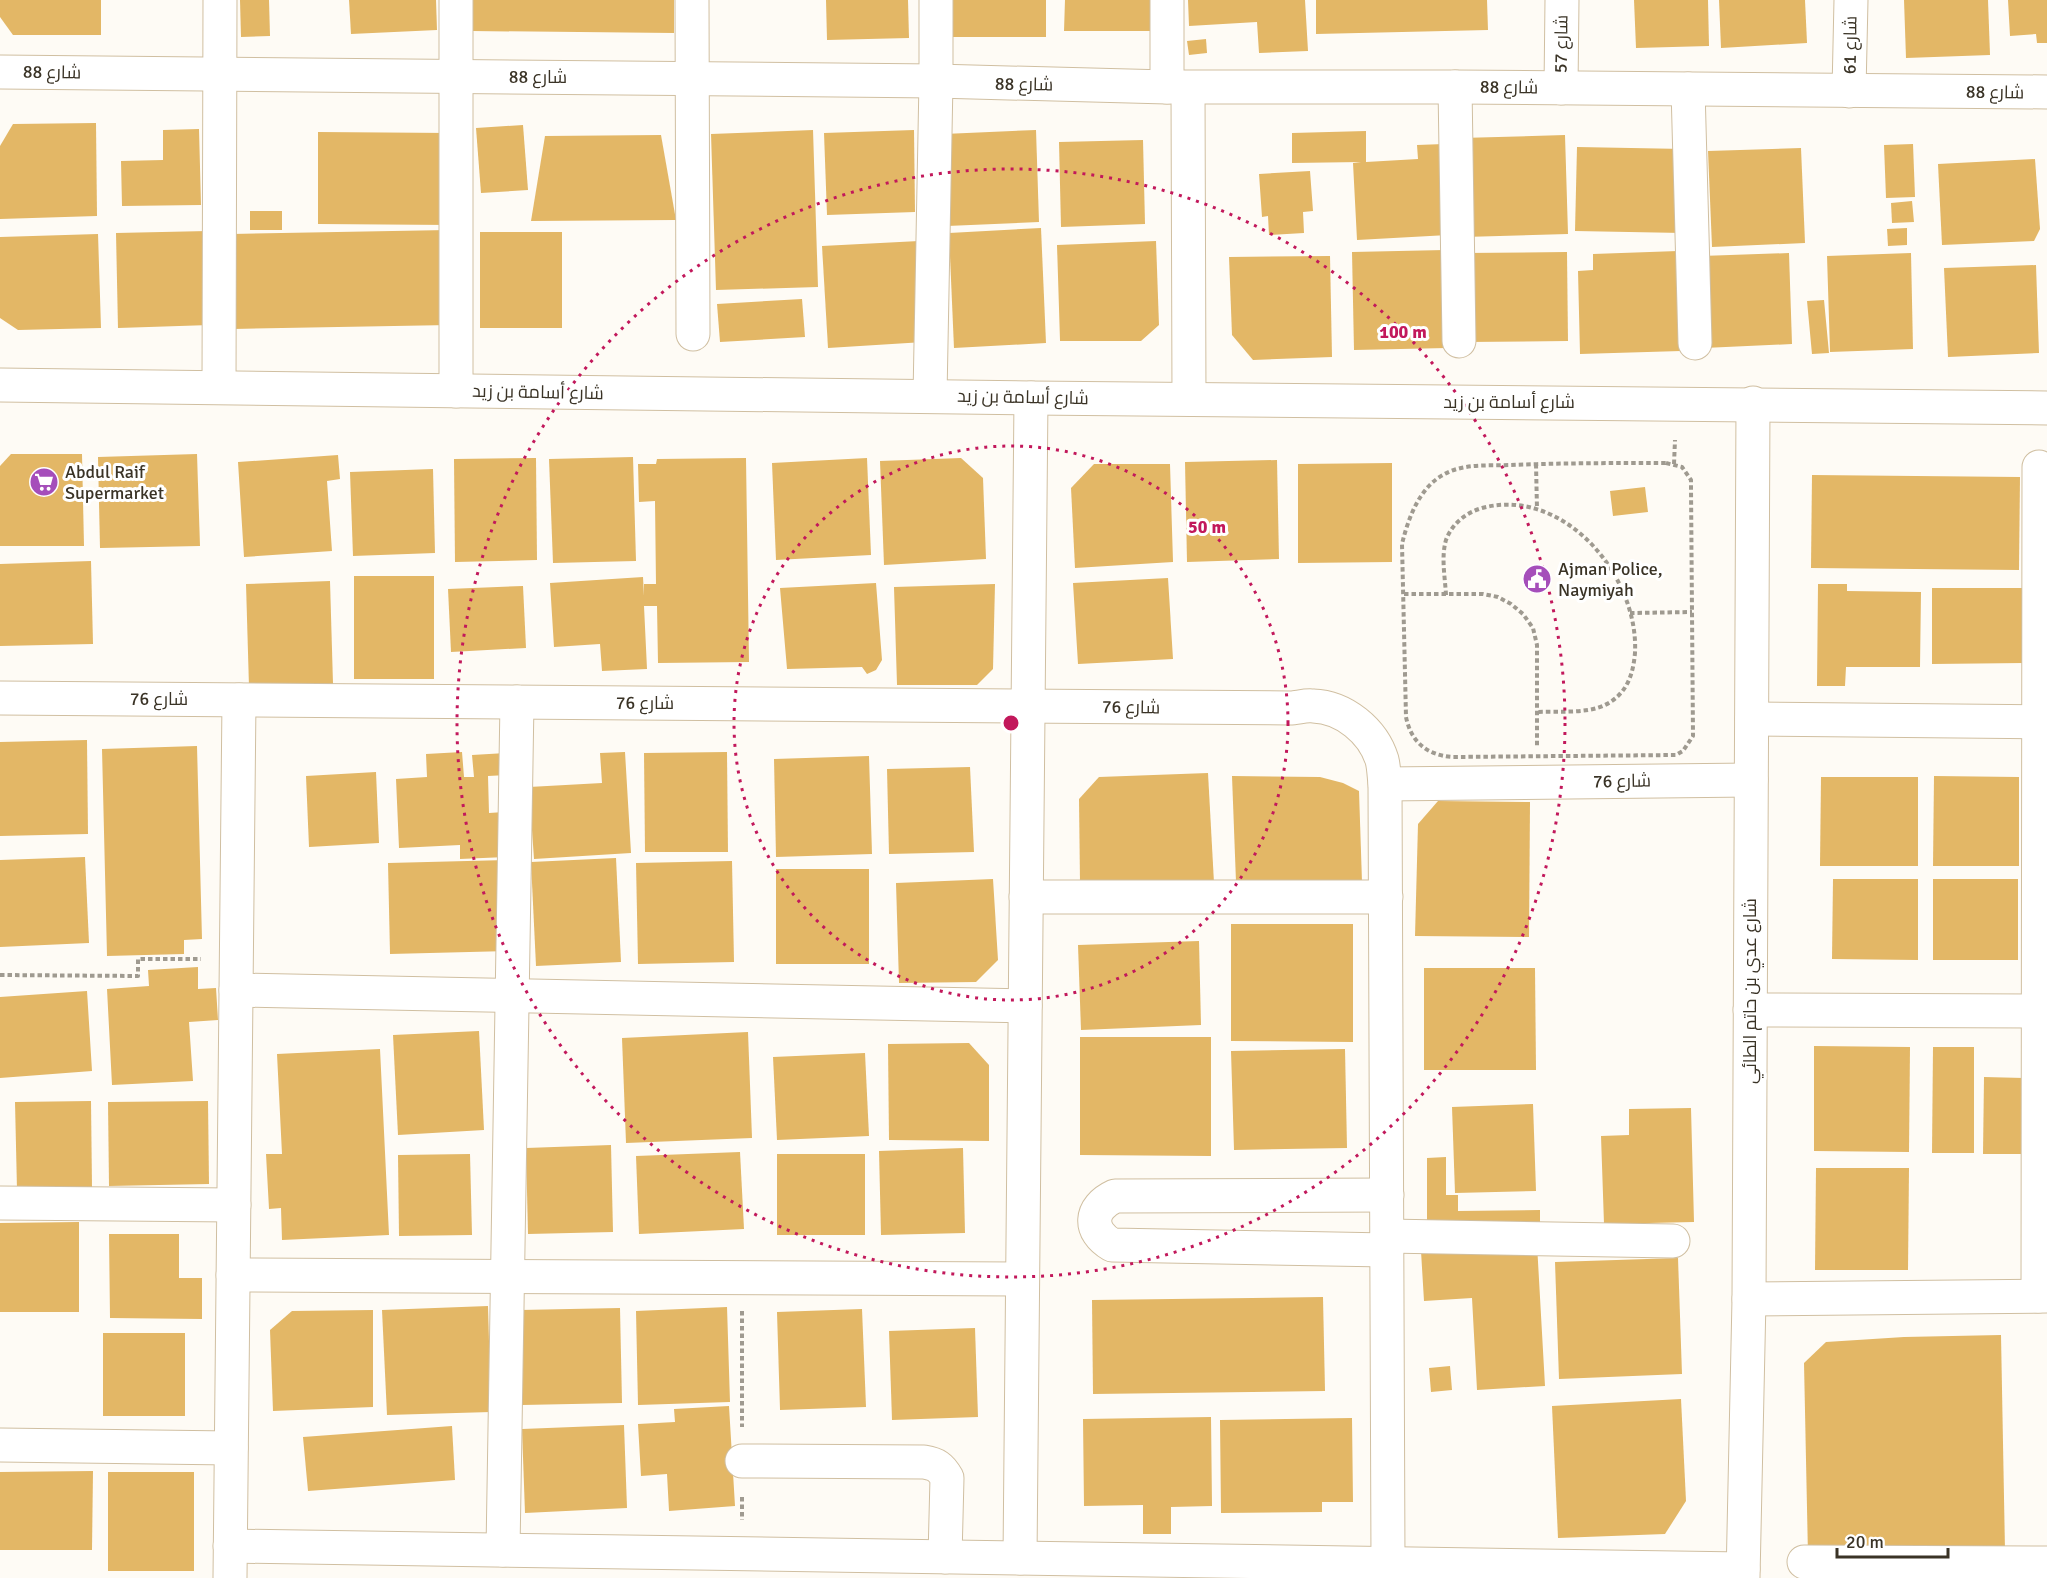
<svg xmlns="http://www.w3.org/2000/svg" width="2047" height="1578" font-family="Signika,Cairo,sans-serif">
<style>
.building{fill:#e3b766}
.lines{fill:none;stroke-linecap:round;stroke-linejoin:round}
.minor-casing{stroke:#d0bfa1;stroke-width:35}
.path{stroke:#9f9a90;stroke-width:4;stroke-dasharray:4.5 3;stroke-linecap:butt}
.minor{stroke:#fff;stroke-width:33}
.ring{fill:none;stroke:#c2185b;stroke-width:3;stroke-dasharray:3 6}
.labels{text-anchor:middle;stroke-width:6;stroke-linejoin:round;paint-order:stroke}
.street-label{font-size:18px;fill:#3a3326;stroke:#fff}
.poi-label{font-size:18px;fill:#3a3326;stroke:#fff;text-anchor:start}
.centre{fill:#c2185b;stroke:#fff;stroke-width:3}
.ring-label{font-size:18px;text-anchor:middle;font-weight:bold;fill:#c2185b;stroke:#fff;stroke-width:6;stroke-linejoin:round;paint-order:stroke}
</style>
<rect width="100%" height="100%" fill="#fefbf5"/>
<g class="building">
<polygon points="0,0 101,0 101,35 13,35 0,17"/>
<polygon points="240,0 269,0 270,36 241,37"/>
<polygon points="349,0 436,0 437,30 351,34"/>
<polygon points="473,0 674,0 674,33 472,31"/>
<polygon points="826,0 908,0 909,38 827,40"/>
<polygon points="946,0 1046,0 1046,37 945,37"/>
<polygon points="1065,0 1152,0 1152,31 1064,31"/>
<polygon points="1188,0 1305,0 1308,51 1259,53 1257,22 1189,26"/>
<polygon points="1316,0 1487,0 1488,30 1316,34"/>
<polygon points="1634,0 1708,0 1709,46 1636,48"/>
<polygon points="1719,0 1805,0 1807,43 1721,48"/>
<polygon points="1904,0 1988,0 1990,55 1906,58"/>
<polygon points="2008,0 2047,0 2047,43 2037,43 2036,34 2010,36"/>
<polygon points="1206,39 1207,53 1189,55 1187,41"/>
<polygon points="96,123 97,216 0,219 0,146 13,124"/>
<polygon points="523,125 528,190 481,193 476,128"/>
<polygon points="199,129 201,205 122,206 121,161 163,160 163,130"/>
<polygon points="813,130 818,287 716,290 711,134"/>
<polygon points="914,130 915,212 827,215 824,133"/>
<polygon points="1036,130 1039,222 947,226 944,134"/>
<polygon points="1366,131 1366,162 1418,159 1417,145 1444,144 1448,235 1357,240 1353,163 1361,162 1292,163 1292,133"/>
<polygon points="318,132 451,133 451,225 318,224"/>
<polygon points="661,135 676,220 531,221 545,136"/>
<polygon points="1565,135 1568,234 1464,237 1461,138"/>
<polygon points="1143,140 1145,224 1061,227 1059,142"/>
<polygon points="1913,144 1915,197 1886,198 1884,145"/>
<polygon points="1577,147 1685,149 1683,233 1575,231"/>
<polygon points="1801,148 1805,243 1712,247 1708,151"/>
<polygon points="2035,159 2040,229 2034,241 1942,245 1938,164"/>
<polygon points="1310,171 1313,211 1303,212 1304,233 1269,235 1268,216 1262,217 1259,174"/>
<polygon points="1912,201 1914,222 1892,223 1891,203"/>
<rect x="250" y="211" width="32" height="19"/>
<polygon points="1041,228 1046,343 954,348 949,233"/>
<polygon points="1907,228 1907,245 1888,246 1887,229"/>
<polygon points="448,230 450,325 233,329 232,234"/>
<polygon points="208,231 210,325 118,328 116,233"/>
<rect x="480" y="232" width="82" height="96"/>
<polygon points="98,234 101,328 18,330 0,318 0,237"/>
<polygon points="919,241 924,342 828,348 822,246"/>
<polygon points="1156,241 1159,325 1141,341 1060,341 1057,245"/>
<polygon points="1445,250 1447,348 1354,350 1352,252"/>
<polygon points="1678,251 1681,351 1580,354 1578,271 1593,270 1593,254"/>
<polygon points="1567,252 1568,341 1465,342 1464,253"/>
<polygon points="1789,253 1792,344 1704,348 1701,256"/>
<polygon points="1911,253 1913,349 1830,352 1827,256"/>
<polygon points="1330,256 1332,357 1253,360 1232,335 1229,257"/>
<polygon points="2036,265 2039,353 1948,357 1944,268"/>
<polygon points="802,299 805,337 720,342 717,304"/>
<polygon points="1824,300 1829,353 1812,354 1807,301"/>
<polygon points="11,454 82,454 84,546 0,546 0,466"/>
<polygon points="197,454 200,546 100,548 98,457"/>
<polygon points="338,455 340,479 327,481 332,551 244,557 238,462"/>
<polygon points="633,457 636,561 553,563 549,459"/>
<polygon points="536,458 537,560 455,562 454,459"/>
<polygon points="746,458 749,662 658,663 657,606 644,606 647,669 602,671 600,644 554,647 550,583 643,577 644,596 644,584 656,584 655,501 639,502 638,464 656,464 657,459"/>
<polygon points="867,458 871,555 776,560 772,463"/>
<polygon points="961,458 983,478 986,559 884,565 880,461"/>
<polygon points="1277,460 1279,559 1187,562 1185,462"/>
<polygon points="1392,463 1392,562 1298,563 1298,464"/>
<polygon points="1094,464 1170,464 1173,562 1075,568 1071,488"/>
<polygon points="433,469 435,553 353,556 350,472"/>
<polygon points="1812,475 2020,477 2019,570 1811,568"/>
<polygon points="1645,487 1648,512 1613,516 1610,491"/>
<polygon points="91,561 93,644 0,646 0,564"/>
<rect x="354" y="576" width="80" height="103"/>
<polygon points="1168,578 1173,659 1078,664 1073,583"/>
<polygon points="330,581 333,684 249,687 246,584"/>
<polygon points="876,583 882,660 876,670 867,674 862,667 787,669 780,588"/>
<polygon points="995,584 993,669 977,685 897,685 894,587"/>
<polygon points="1818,584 1847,584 1847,591 1921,592 1920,667 1846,667 1845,686 1817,686"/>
<polygon points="523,586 526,648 451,652 448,589"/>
<polygon points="1932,588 2024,588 2024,663 1932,664"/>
<polygon points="87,740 88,834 0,836 0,742"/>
<polygon points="197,746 202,939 184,940 184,954 107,956 102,749"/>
<polygon points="462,752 464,777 474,777 472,755 506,753 507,775 488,776 489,813 504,812 506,857 460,859 460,845 399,848 396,779 427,777 426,754"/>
<polygon points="625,752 631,853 534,859 529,787 602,783 600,753"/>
<polygon points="727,752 728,852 645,852 644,753"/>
<polygon points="869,756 872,854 776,857 774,759"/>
<polygon points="970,767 974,852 889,854 887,769"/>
<polygon points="376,772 379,843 309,847 306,776"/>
<polygon points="1208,773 1214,883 1080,883 1079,799 1099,777"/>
<polygon points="1232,776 1320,777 1343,783 1359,791 1362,882 1236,882"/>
<polygon points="1934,776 2019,777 2019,866 1933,866"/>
<polygon points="1821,777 1918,777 1918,866 1820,866"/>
<polygon points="1438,801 1530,802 1529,937 1415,936 1418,824"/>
<polygon points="85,857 89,943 0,947 0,860"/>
<polygon points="616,858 621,962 536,966 531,862"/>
<polygon points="507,860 509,951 390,954 388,863"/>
<polygon points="732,861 734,962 638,964 636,863"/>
<rect x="776" y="869" width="93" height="95"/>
<polygon points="993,879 998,960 976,982 899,983 896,883"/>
<polygon points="1833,879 1918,879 1918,960 1832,959"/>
<rect x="1933" y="879" width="85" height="81"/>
<polygon points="1231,924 1353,924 1353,1042 1231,1041"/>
<polygon points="1199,941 1201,1025 1081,1030 1078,945"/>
<polygon points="198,967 198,989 216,988 218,1020 189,1022 193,1081 112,1085 107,989 149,986 148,970"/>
<polygon points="1424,968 1535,968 1536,1070 1424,1070"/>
<polygon points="87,991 92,1071 0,1078 0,997"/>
<polygon points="479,1031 484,1130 398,1135 393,1035"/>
<polygon points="748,1032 752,1138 626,1143 622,1038"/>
<polygon points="1080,1037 1211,1037 1211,1156 1080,1155"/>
<polygon points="969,1043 989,1065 989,1141 889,1140 888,1044"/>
<polygon points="1814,1046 1910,1047 1909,1152 1814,1151"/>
<polygon points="1933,1047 1974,1047 1974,1153 1932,1153"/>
<polygon points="380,1049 389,1235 282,1240 281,1208 269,1209 266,1154 282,1154 277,1054"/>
<polygon points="1345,1049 1347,1148 1234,1150 1231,1051"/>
<polygon points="865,1053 869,1136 777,1140 773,1057"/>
<polygon points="1984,1077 2024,1078 2024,1154 1983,1154"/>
<polygon points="91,1101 92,1188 17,1190 15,1102"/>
<polygon points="208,1101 209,1184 109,1186 108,1102"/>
<polygon points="1533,1104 1536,1191 1455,1193 1452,1107"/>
<polygon points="1691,1108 1694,1222 1604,1224 1601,1136 1629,1135 1629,1109"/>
<polygon points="611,1145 613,1232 528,1234 526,1148"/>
<polygon points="963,1148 965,1233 881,1235 879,1151"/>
<polygon points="740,1152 744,1229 639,1234 636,1156"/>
<polygon points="470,1154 472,1235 399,1236 398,1155"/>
<rect x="777" y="1154" width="88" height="81"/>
<polygon points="1446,1157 1446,1195 1458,1195 1458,1211 1540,1210 1540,1225 1427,1226 1427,1158"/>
<polygon points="1816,1168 1909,1168 1908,1270 1815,1270"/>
<polygon points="79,1222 79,1312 0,1312 0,1223"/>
<polygon points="109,1234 179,1234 179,1278 202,1278 202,1319 110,1318"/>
<polygon points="1537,1244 1545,1386 1477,1390 1472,1298 1424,1301 1421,1251"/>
<polygon points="1678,1258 1682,1374 1559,1379 1555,1262"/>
<polygon points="1323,1297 1325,1391 1093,1394 1092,1300"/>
<polygon points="488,1306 491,1412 387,1415 382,1310"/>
<polygon points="727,1307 730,1402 638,1405 636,1311"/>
<polygon points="620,1308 622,1403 522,1405 520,1310"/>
<polygon points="862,1309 866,1407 780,1410 777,1312"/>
<polygon points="373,1310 373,1407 273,1411 270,1330 292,1311"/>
<polygon points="975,1328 978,1417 892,1420 889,1331"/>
<rect x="103" y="1333" width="82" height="83"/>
<polygon points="2001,1335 2005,1551 1808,1556 1804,1363 1826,1342 1904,1337"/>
<polygon points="1450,1366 1452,1390 1431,1392 1429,1368"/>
<polygon points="1681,1399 1686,1501 1665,1534 1558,1538 1552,1406"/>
<polygon points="729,1406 735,1506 669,1511 667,1474 641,1476 638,1424 675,1422 674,1409"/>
<polygon points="1211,1417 1212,1506 1171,1507 1171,1534 1143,1534 1143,1505 1084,1506 1083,1419"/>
<polygon points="1352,1418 1353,1502 1322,1502 1322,1512 1221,1513 1220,1420"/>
<polygon points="624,1425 627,1508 525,1513 522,1429"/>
<polygon points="452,1426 455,1480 308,1491 303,1437"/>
<polygon points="93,1471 92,1550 0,1550 0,1472"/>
<rect x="108" y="1472" width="86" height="99"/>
</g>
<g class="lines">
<g class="minor-casing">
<g id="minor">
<polyline points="456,0 456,391"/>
<polyline points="692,0 693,334"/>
<polyline points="0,72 936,81 1167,87 1455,87 2047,92"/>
<polyline points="1167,87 1167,0"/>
<polyline points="1455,87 1459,341"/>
<polyline points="1188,88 1189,399"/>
<polyline points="1561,88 1562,0"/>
<polyline points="1688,89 1695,343"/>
<polyline points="1849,91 1851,0"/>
<polyline points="0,385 1031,398 2047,408"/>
<polyline points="219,387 220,0"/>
<polyline points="930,396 936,81 936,0"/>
<path d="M0,698L1290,708C1297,708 1305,705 1313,706C1344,707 1373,731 1382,760C1384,768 1384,776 1385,784L1388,1563"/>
<polyline points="1752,719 2047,722"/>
<polyline points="1385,784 1751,780"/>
<polyline points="1026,897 1386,897"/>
<polyline points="236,990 1025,1006"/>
<polyline points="1750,1010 2047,1011"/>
<path d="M1387,1195L1115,1196C1089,1208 1088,1231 1112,1245L1387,1250"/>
<polyline points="0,1203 234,1205"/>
<polyline points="1387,1236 1673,1241"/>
<polyline points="233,1275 1022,1279"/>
<polyline points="2038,1296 2039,467"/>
<polyline points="1749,1299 2047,1296"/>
<polyline points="0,1445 231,1448"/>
<path d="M742,1461L924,1462C936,1464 941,1467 947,1478L945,1557"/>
<polyline points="230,1546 1743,1569"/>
<polyline points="503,1550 517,702"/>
<polyline points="1020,1558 1031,398"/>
<polyline points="1804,1562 2047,1563"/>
<polyline points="230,1578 239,700"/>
<polyline points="1743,1578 1749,1299 1753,403"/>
</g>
</g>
<g class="path">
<path d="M1666,463L1682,467L1691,480V488L1693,736L1683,751L1676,755L1452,757C1427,755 1411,742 1406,717L1402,544C1408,519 1419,488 1443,475C1463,463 1487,466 1510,465C1562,463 1614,463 1666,463Z"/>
<polyline points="1536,464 1537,509"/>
<polyline points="1674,464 1675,440"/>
<polyline points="1404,594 1483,594 1498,597 1511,604 1523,614 1533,628 1537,645 1537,748"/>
<path d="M1446,595C1445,577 1441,557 1446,540C1452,524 1465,513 1482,508C1564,486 1639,576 1635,653C1633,675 1627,694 1605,705C1586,714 1558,711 1537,712"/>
<polyline points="1630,613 1692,612"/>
<polyline points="0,975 138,976 138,959 201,959"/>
<polyline points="742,1311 742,1427"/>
<polyline points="742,1497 742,1520"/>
</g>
<use href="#minor" class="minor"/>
</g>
<g class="ring">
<circle cx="1011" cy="723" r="277"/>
<circle cx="1011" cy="723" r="554"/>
</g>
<defs>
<g id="supermarket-disc" transform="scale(1.5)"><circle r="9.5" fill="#a54eba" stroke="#fff"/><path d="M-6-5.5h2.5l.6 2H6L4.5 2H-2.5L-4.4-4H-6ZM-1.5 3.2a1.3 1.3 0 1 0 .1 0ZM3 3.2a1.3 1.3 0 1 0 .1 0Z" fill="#fff"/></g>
<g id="civic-disc" transform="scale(1.5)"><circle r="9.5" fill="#a54eba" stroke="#fff"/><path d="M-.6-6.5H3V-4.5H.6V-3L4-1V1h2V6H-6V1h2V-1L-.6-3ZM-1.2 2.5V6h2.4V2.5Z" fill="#fff"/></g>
</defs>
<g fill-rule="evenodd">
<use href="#supermarket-disc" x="44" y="482"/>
<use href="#civic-disc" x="1537" y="579"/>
</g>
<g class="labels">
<g class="street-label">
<text transform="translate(1561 44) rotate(-89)" y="6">شارع 57</text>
<text transform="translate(1850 45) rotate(-89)" y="6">شارع 61</text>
<text transform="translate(52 72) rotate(1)" y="6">شارع 88</text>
<text x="538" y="83">شارع 88</text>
<text transform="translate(1024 84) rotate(1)" y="6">شارع 88</text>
<text transform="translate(1509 87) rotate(1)" y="6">شارع 88</text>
<text transform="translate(1995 92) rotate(1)" y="6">شارع 88</text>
<text transform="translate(538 392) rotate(1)" y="6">شارع أسامة بن زيد</text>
<text transform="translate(1023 397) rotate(1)" y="6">شارع أسامة بن زيد</text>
<text x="1509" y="408">شارع أسامة بن زيد</text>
<text x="159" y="705">شارع 76</text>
<text x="645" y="709">شارع 76</text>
<text transform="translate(1131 707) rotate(1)" y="6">شارع 76</text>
<text transform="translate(1622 781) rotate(-1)" y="6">شارع 76</text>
<text transform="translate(1750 991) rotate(-90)" y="6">شارع عدي بن حاتم الطائي</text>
</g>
<g class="poi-label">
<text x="65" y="478">Abdul Raif<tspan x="65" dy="21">Supermarket</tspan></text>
<text x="1558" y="575">Ajman Police,<tspan x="1558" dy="21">Naymiyah</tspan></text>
</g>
</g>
<circle cx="1011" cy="723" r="9" class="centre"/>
<g class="ring-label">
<text x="1403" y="338">100 m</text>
<text x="1207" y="533">50 m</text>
</g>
<path d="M1837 1548v9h111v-9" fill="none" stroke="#3a3326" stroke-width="3"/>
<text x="1846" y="1548" font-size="18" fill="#3a3326" stroke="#ffffff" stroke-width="4.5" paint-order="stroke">20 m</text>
</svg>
